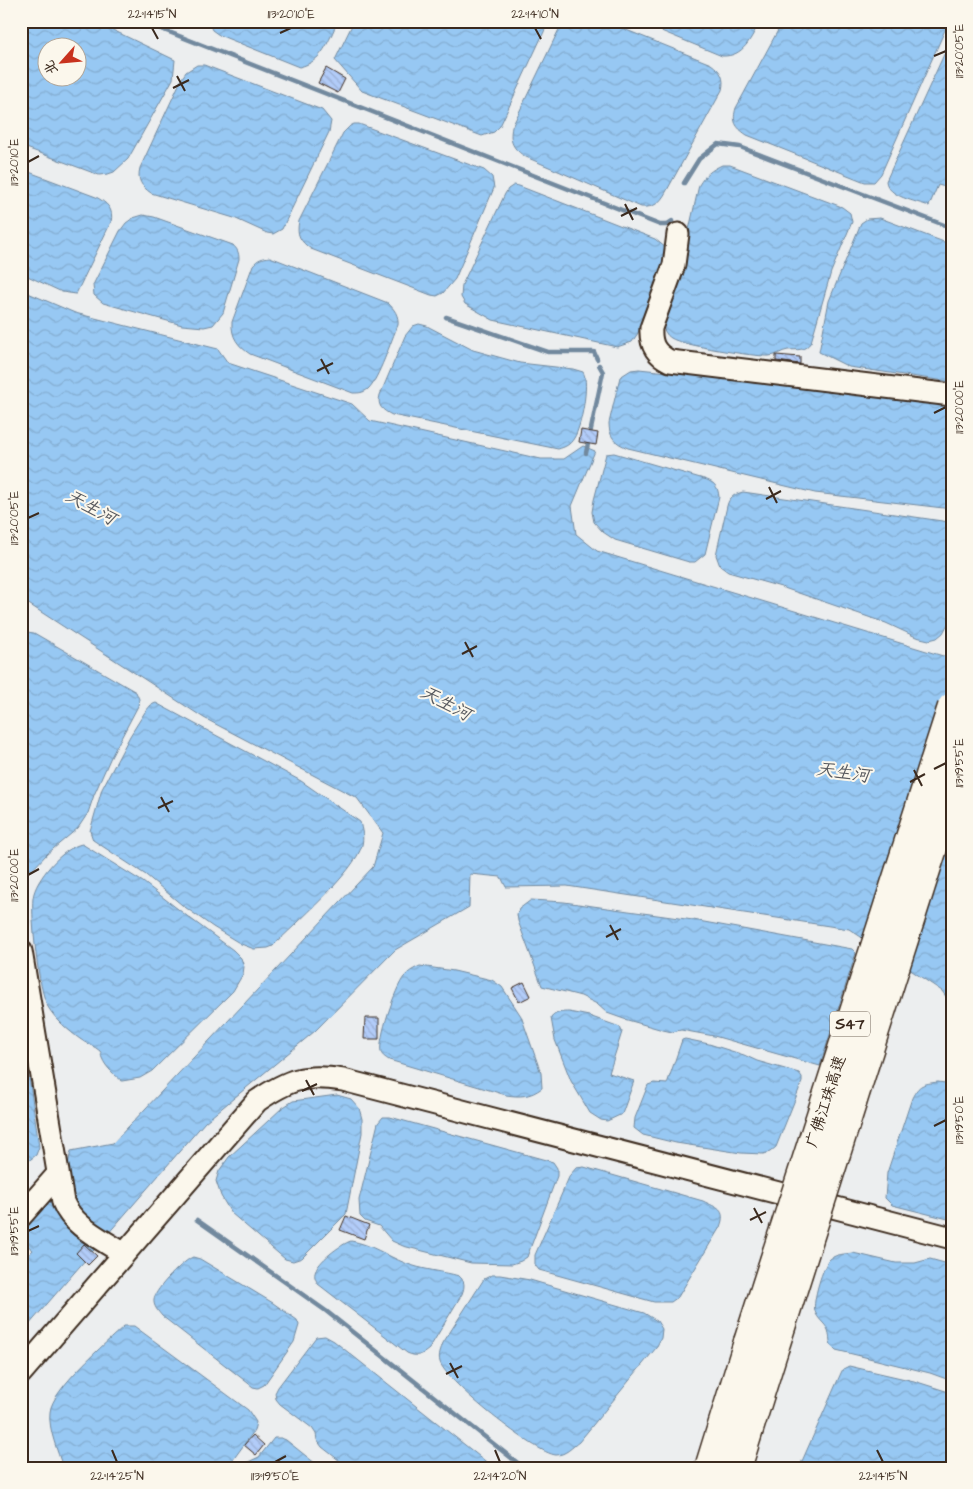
<svg xmlns="http://www.w3.org/2000/svg" width="973" height="1489" font-family="'Architects Daughter','LXGW WenKai TC',sans-serif">
<style>
.water{fill:url(#water-waves);stroke:#72899e;fill-rule:evenodd}
.lines{fill:none;stroke-linecap:round;stroke-linejoin:round}
.stream{stroke:#72899e;stroke-width:4.5}
.building{fill:url(#building-back-hatch);stroke:#3b2a1e}
.minor-casing{stroke:#3b2a1e;stroke-width:25}
.highway-casing{stroke:#3b2a1e;stroke-width:31}
.minor{stroke:#fbf7ec;stroke-width:21}
.highway{stroke:#fbf7ec;stroke-width:28}
.highway-bridge-casing{stroke:#3b2a1e;stroke-width:31;stroke-linecap:butt}
.highway-bridge{stroke:#fbf7ec;stroke-width:28}
.ticks{fill:none;stroke:#3b2a1e;stroke-width:2}
.labels{text-anchor:middle;stroke-width:4;stroke-linejoin:round;paint-order:stroke}
.shield{fill:#fbf7ec;stroke:#75685c;stroke-width:1}
.shield-label{font-size:15px;font-weight:bold;fill:#3b2a1e}
.street-label{font-size:16px;fill:#3b2a1e;stroke:#fbf7ec}
.water-label{font-size:18px;font-style:italic;fill:#57595e;stroke:#fbf7ec}
.neatline{fill:none;stroke:#3b2a1e;stroke-width:2}
.ticks-label{font-size:12px;text-anchor:middle;fill:#3b2a1e}
</style>
<defs>
<pattern id="water-waves" width="16" height="10" patternUnits="userSpaceOnUse" patternTransform="scale(1.25)"><rect width="16" height="10" fill="#97c8f3"/><path d="M0 5q4-4 8 0t8 0" fill="none" stroke="#83acd0"/></pattern>
<pattern id="building-back-hatch" width="6" height="6" patternUnits="userSpaceOnUse" patternTransform="scale(1.25)"><rect width="6" height="6" fill="#b2ccf9"/><path d="M-1 5l2 2M0 0l6 6M5-1l2 2" fill="none" stroke="#9aafd5"/></pattern>
</defs>
<rect width="100%" height="100%" fill="#eceeef"/>
<filter id="ink" filterUnits="userSpaceOnUse"><feTurbulence type="fractalNoise" baseFrequency=".02" numOctaves="2"/><feDisplacementMap in="SourceGraphic" scale="10" xChannelSelector="R" yChannelSelector="G"/><feConvolveMatrix kernelMatrix="1 2 1 2 8 2 1 2 1" color-interpolation-filters="sRGB"/></filter>
<g filter="url(#ink)">
<g class="water">
<path d="M24,21H94L175,60L173,79L128,159L114,172L108,174L99,175L21,146V26ZM48,48H78V78H48Z"/>
<path d="M208,21H338C328,41 323,62 299,67L219,35L212,30Z"/>
<polygon points="354,21 549,21 500,126 494,132 482,136 362,91 335,60"/>
<path d="M563,21H604L711,64C721,71 725,78 722,90L666,192C660,203 654,208 641,207L526,157C513,149 509,142 512,127Z"/>
<path d="M637,21H760C751,38 744,57 722,56Z"/>
<path d="M783,21H949L881,174L874,182H865L747,135C735,127 732,121 736,108Z"/>
<path d="M952,37V189L938,185L929,206C916,201 888,197 886,181Z"/>
<path d="M197,65H204L322,110L331,121L329,132L282,229L273,234L267,233L234,218L151,193C141,186 137,180 140,168L182,78L186,72Z"/>
<path d="M354,124H359L484,170L492,177L494,188L455,279L443,293L437,296L431,295L311,249C300,241 296,235 299,221L343,133L350,126Z"/>
<path d="M722,165H730L842,207L850,213L852,222L831,272L811,342C804,352 798,349 788,350C781,351 776,356 769,356C756,357 680,345 671,338C666,335 665,331 662,326L679,275L699,185C705,175 711,170 722,165Z"/>
<path d="M21,169L96,197C107,203 114,209 111,222L76,294L62,292L21,273Z"/>
<polygon points="514,185 519,186 655,239 666,248 667,260 638,333 632,342 617,347 493,320 465,304 461,297 462,285 505,194 508,189"/>
<path d="M143,215L154,217L233,245C237,249 239,252 239,259L223,313L213,325L204,327L182,325L103,303L94,295L93,285L120,231L126,223L133,218Z"/>
<polygon points="880,218 952,245 952,382 849,367 819,352 829,301 861,223 867,219"/>
<path d="M270,257L388,303C394,309 399,315 398,325C391,340 379,379 368,389C363,393 359,393 353,393L250,354C238,346 231,337 232,322L253,265C258,259 262,258 270,257Z"/>
<polygon points="21,290 75,313 218,349 228,363 352,404 370,421 541,459 564,459 583,446 595,451 572,506 576,534 597,551 943,656 952,654 952,1005 942,991 849,929 567,886 506,887 501,877 470,874 469,907 395,950 315,1031 205,1122 21,1334 21,1263 33,1250 21,1240 21,1226 33,1213 62,1190 71,1151 113,1143 373,867 383,833 357,798 204,718 21,599"/>
<path d="M419,324L427,326L473,350L520,363L573,369L583,372C590,383 581,428 574,438C570,445 565,447 558,449L392,415C382,410 377,406 380,395L405,336L413,326Z"/>
<path d="M639,369L952,402V509L815,493L628,448C615,443 609,437 609,423L620,377L631,370Z"/>
<path d="M614,453L704,479C714,482 718,486 719,497L705,554L695,562H689L615,540L603,532L594,522L592,512L594,500L606,454Z"/>
<path d="M743,492L949,522L952,525V586L949,622L943,633L937,638L929,640L916,637L886,623L781,587L728,572L720,566L716,555L727,506C729,497 735,494 743,492Z"/>
<polygon points="27,632 34,633 136,692 139,699 138,706 110,759 94,795 88,813 78,828 47,854 33,869 26,872 21,871 21,635"/>
<path d="M156,703L301,781L360,822C362,830 364,837 362,845C355,872 294,925 273,946L268,948L254,949L241,944L213,927L182,905L146,875L93,840L90,831L102,789L130,736L145,712L151,705Z"/>
<path d="M82,844L143,882L187,916L233,950L241,958L244,967L243,974L233,991L152,1071L140,1078L122,1081C115,1075 106,1068 102,1058C100,1053 103,1056 100,1051C95,1046 86,1044 80,1039C69,1031 55,1019 48,1007C38,989 31,919 33,898C35,879 64,847 82,844Z"/>
<polygon points="531,900 564,902 693,920 852,949 856,953 820,1066 714,1036 681,1030 672,1032 663,1030 624,1019 607,1013 597,1004 581,996 542,986 518,921 517,914 519,909"/>
<path d="M420,966L454,971L492,980L502,987L521,1016L541,1073L542,1088C530,1097 520,1097 506,1095L389,1060C386,1058 382,1056 381,1052C378,1039 395,988 404,977C408,972 413,969 420,966Z"/>
<path d="M569,1012L589,1016L620,1027L622,1032L609,1073L634,1081L622,1114L607,1121L601,1120L590,1113L571,1081L555,1040L551,1018C555,1012 563,1012 569,1012Z"/>
<polygon points="685,1039 709,1044 744,1055 757,1061 799,1073 802,1077 802,1082 776,1147 770,1152 763,1154 741,1153 676,1143 643,1135 634,1128 635,1118 648,1085 654,1083 667,1084 682,1040"/>
<polygon points="21,1040 24,1041 39,1147 36,1155 21,1167"/>
<path d="M938,1082L952,1084V1220L892,1205L885,1198L887,1173L912,1098C919,1084 923,1084 938,1082Z"/>
<polygon points="337,1095 351,1099 359,1108 362,1119 362,1133 346,1214 302,1258 293,1261 285,1259 231,1213 221,1196 216,1181 219,1171 229,1157 282,1108 293,1101"/>
<polygon points="383,1117 390,1117 553,1162 557,1168 557,1176 527,1257 521,1261 512,1264 471,1263 403,1246 392,1241 379,1226 365,1221 360,1216 359,1200 378,1123"/>
<path d="M584,1167L703,1201C717,1208 727,1209 720,1227L678,1297L671,1302H654L539,1270L535,1265V1255L570,1175L576,1168Z"/>
<path d="M351,1241C371,1244 387,1256 405,1263C422,1270 442,1271 459,1276C465,1281 465,1286 462,1294L429,1349C421,1356 416,1357 407,1353L318,1284C316,1280 314,1277 315,1273C317,1262 341,1244 351,1241Z"/>
<path d="M853,1253L896,1263H915L930,1259L952,1265V1381L930,1373L836,1350L831,1345C829,1340 830,1335 828,1330C825,1323 817,1319 815,1311C812,1302 823,1265 830,1259C836,1254 845,1254 853,1253Z"/>
<path d="M193,1257L200,1259L273,1303L297,1320L299,1325L294,1342L264,1385L258,1388L253,1387L162,1316C158,1311 153,1306 154,1299C155,1289 184,1260 193,1257Z"/>
<path d="M492,1275H500L530,1280L644,1313L657,1321L662,1329L661,1338L656,1348L579,1442C572,1447 566,1455 556,1455C536,1454 446,1382 440,1362C438,1355 441,1349 443,1343L484,1279Z"/>
<path d="M124,1326H134L248,1410L256,1422L254,1431L227,1468H63C58,1451 48,1430 50,1412C52,1389 106,1343 124,1326Z"/>
<polygon points="325,1336 334,1341 494,1468 349,1468 322,1447 317,1440 316,1434 312,1428 280,1404 276,1399 275,1393 278,1387 316,1337"/>
<polygon points="849,1366 914,1381 952,1393 952,1468 799,1468 841,1373 843,1369"/>
<polygon points="274,1438 281,1438 286,1440 321,1468 241,1468 246,1463 259,1457"/>
</g>
<g class="lines">
<g class="stream">
<polyline points="141,21 660,225 666,225 672,221"/>
<polyline points="684,183 699,159 718,144 740,147 952,228"/>
<polyline points="446,317 548,352 594,352 597,359"/>
<polyline points="586,453 603,372 599,365"/>
<polyline points="197,1220 326,1311 524,1468"/>
</g>
</g>
<g class="building">
<polygon points="326,68 345,79 338,93 318,83"/>
<polygon points="776,355 800,357 800,364 776,361"/>
<polygon points="581,430 598,433 596,445 579,442"/>
<polygon points="524,982 531,996 519,1002 512,988"/>
<polygon points="365,1018 379,1018 379,1039 364,1039"/>
<polygon points="346,1216 369,1225 364,1239 340,1230"/>
<polygon points="84,1244 97,1256 88,1265 76,1253"/>
<polygon points="253,1435 264,1445 256,1455 244,1445"/>
</g>
<g class="lines">
<g class="minor-casing">
<g id="minor">
<path d="M678,234L674,265L651,328C650,344 655,354 670,361L952,395"/>
<path d="M21,951L63,1202C73,1227 102,1239 124,1254"/>
<polyline points="21,1216 57,1175"/>
<path d="M21,1373L257,1101C289,1079 304,1074 343,1080L952,1238"/>
</g>
</g>
<g class="highway-casing">
<g id="highway">
<polyline points="709,1468 748,1342"/>
<polyline points="737,1468 774,1349"/>
</g>
</g>
<use href="#minor" class="minor"/>
<use href="#highway" class="highway"/>
<g class="highway-bridge-casing">
<g id="highway-bridge">
<polyline points="748,1342 952,707"/>
<polyline points="774,1349 952,788"/>
</g>
</g>
<use href="#highway-bridge" class="highway-bridge"/>
</g>
</g>
<path class="ticks" d="M152,28L158,39M535,28L541,39M280,33L291,28M934,56L946,51M177,76L185,91M173,88L189,80M28,162L39,156M625,204L633,220M621,216L637,208M321,359L329,374M317,371L333,363M934,413L946,407M769,487L777,503M766,499L781,491M28,518L39,513M465,642L473,657M462,654L477,646M934,769L946,763M914,770L922,786M910,782L925,774M161,797L169,812M158,808L173,801M28,875L39,869M610,925L618,940M606,937L621,929M306,1080L314,1095M302,1091L317,1084M934,1126L946,1120M754,1208L762,1223M750,1220L766,1212M28,1231L39,1226M450,1363L458,1378M446,1374L462,1366M112,1450L117,1462M495,1450L500,1462M877,1450L883,1462M275,1462L286,1456"/>
<g class="labels">
<rect class="shield" x="830" y="1011.5" width="40" height="25" rx="4"/>
<g class="shield-label">
<text x="850" y="1029">S47</text>
</g>
<g class="street-label">
<text transform="translate(825 1101) rotate(-72)" y="6">广佛江珠高速</text>
</g>
<g class="water-label">
<text transform="translate(91 507) rotate(29)" y="6">天生河</text>
<text transform="translate(446 703) rotate(28)" y="6">天生河</text>
<text transform="translate(843 772) rotate(8)" y="6">天生河</text>
</g>
</g>
<rect width="973" height="1489" fill="none" stroke="#fbf7ec" stroke-width="55"/>
<g transform="translate(62 62) rotate(243)"><circle r="24" fill="#fbf7ec" stroke="#aea59a"/>
<path d="M0-4L9 19L0 12L-9 19Z" fill="#c8321e"/>
<text y="-8" font-size="14" font-weight="bold" text-anchor="middle" fill="#3b2a1e">北</text>
</g>
<rect x="28" y="28" width="918" height="1434" class="neatline"/>
<g class="ticks-label">
<text x="152" y="18">22°14'15"N</text>
<text x="291" y="18">113°20'10"E</text>
<text x="535" y="18">22°14'10"N</text>
<text transform="translate(959 51) rotate(-90)" y="4">113°20'05"E</text>
<text transform="translate(14 162) rotate(-90)" y="4">113°20'10"E</text>
<text transform="translate(959 407) rotate(-90)" y="4">113°20'00"E</text>
<text transform="translate(14 518) rotate(-90)" y="4">113°20'05"E</text>
<text transform="translate(959 763) rotate(-90)" y="4">113°19'55"E</text>
<text transform="translate(14 875) rotate(-90)" y="4">113°20'00"E</text>
<text transform="translate(959 1120) rotate(-90)" y="4">113°19'50"E</text>
<text transform="translate(14 1231) rotate(-90)" y="4">113°19'55"E</text>
<text x="117" y="1480">22°14'25"N</text>
<text x="275" y="1480">113°19'50"E</text>
<text x="500" y="1480">22°14'20"N</text>
<text x="883" y="1480">22°14'15"N</text>
</g>
</svg>
